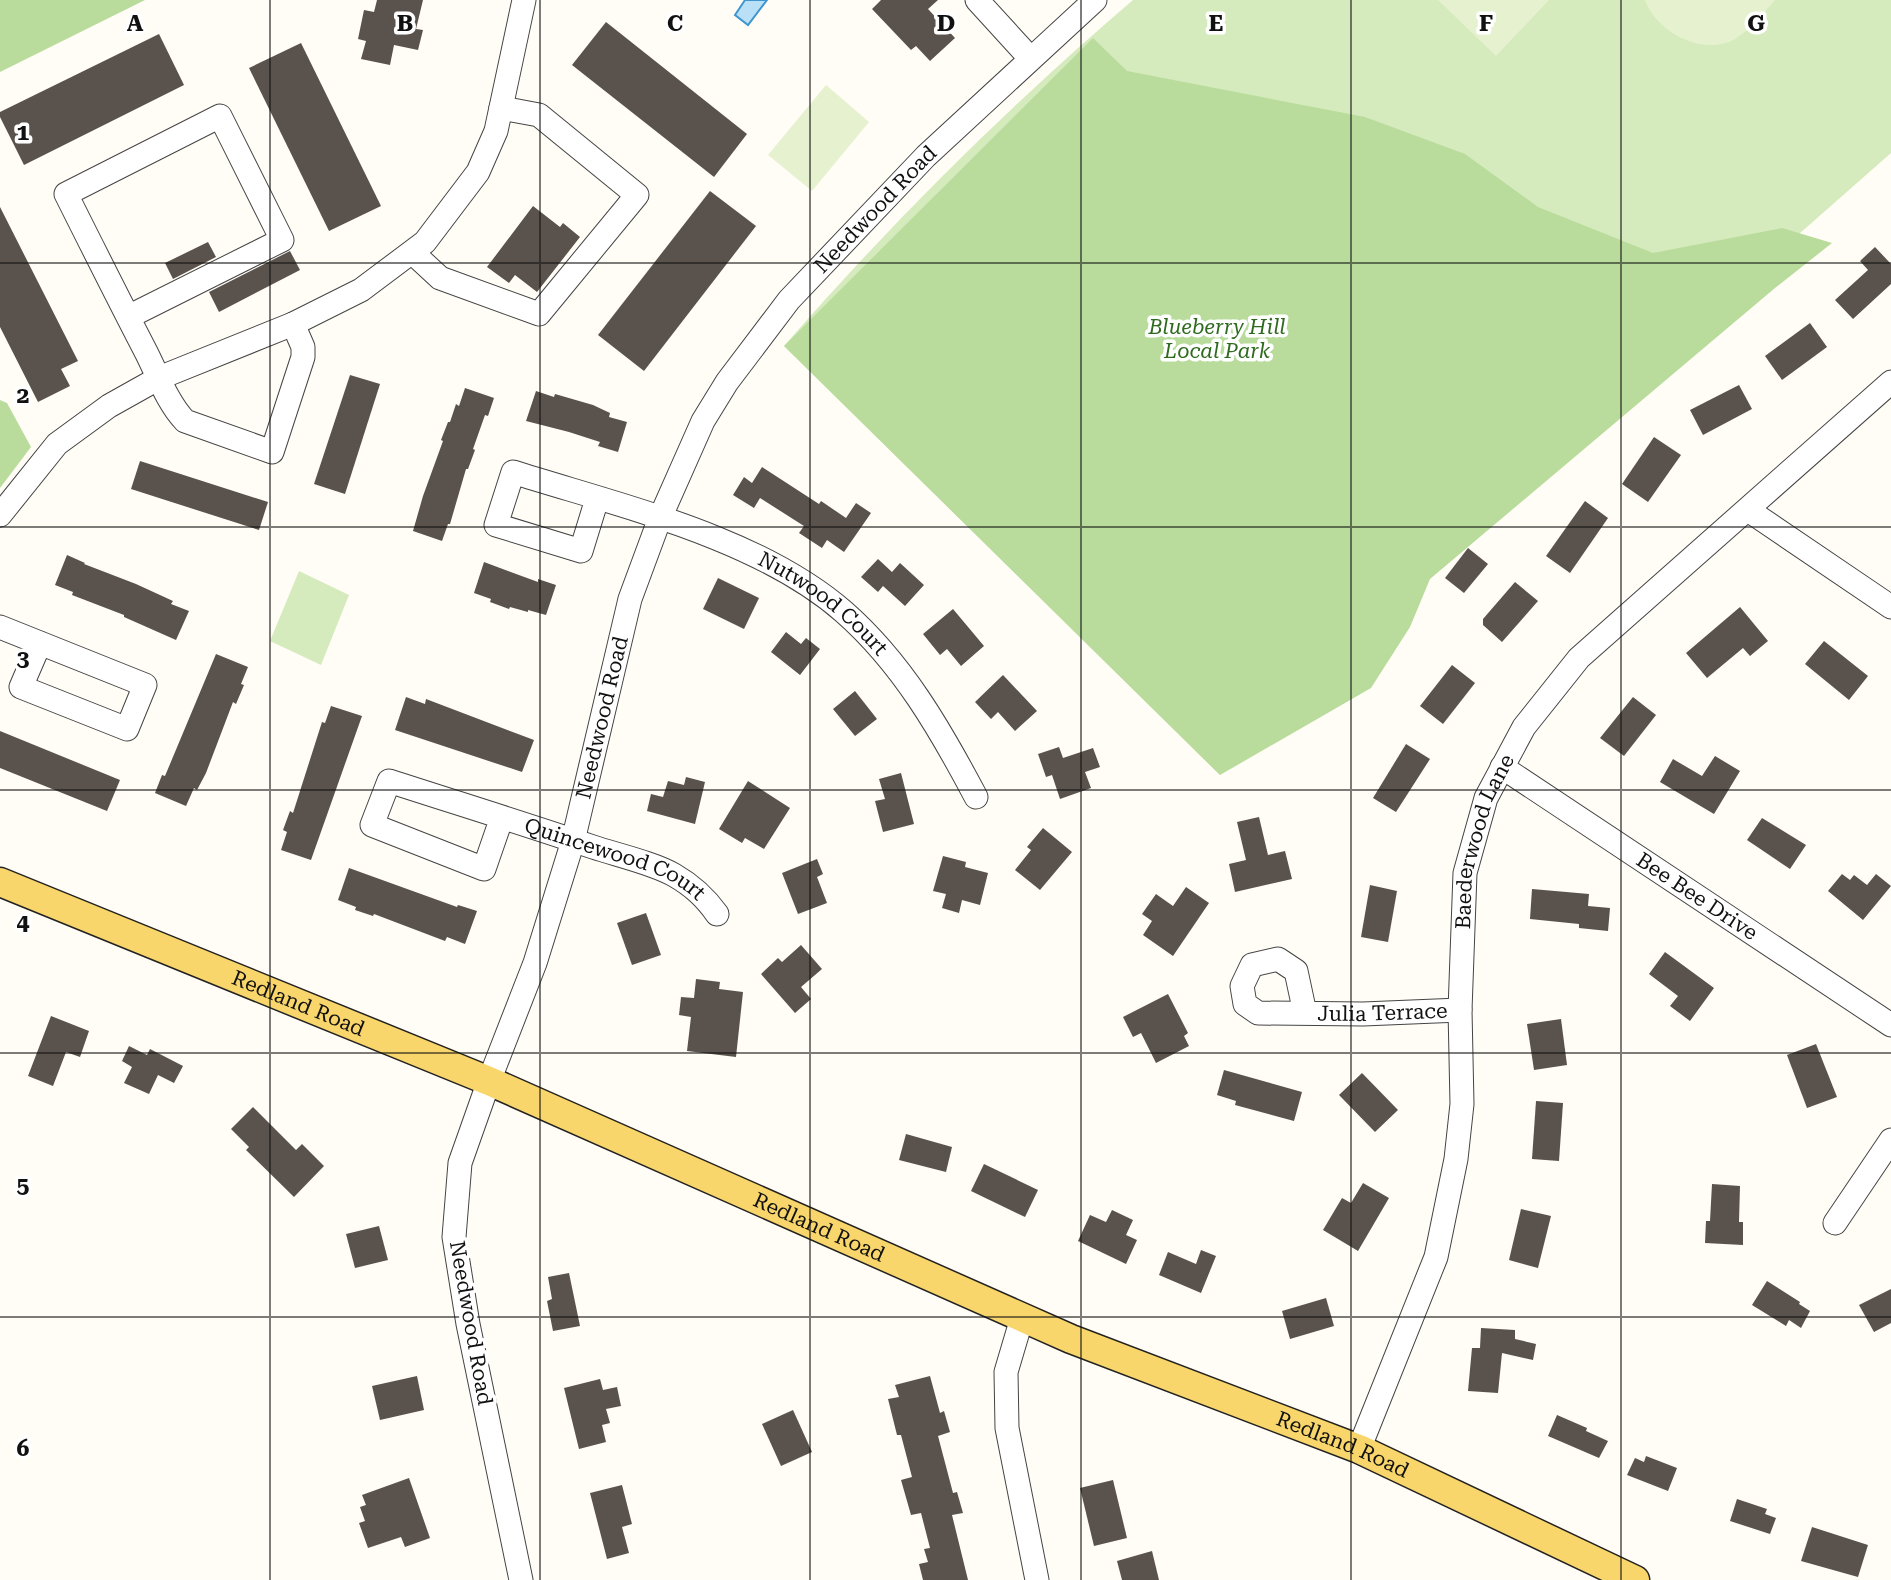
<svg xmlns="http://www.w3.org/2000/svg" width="1891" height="1580" font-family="'Roboto Serif',serif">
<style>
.green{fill:#d5ebbd}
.forest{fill:#b9dc9c}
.pitch{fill:#e6f2cf}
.water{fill:#b9e0f7;stroke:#3f96cf;stroke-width:2}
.building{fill:#5a524d}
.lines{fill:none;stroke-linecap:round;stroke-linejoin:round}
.minor-casing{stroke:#444;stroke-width:25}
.major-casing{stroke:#222;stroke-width:31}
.minor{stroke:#fff;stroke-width:23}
.major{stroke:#f9d66b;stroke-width:28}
.grid{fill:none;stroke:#111;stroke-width:2;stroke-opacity:0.55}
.labels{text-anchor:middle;stroke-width:7;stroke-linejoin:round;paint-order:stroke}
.street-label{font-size:21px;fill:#111;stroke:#fff}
.park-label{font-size:21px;font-style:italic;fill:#2f6b1f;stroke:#fff}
.grid-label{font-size:23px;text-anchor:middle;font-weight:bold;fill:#111;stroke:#fff;stroke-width:7;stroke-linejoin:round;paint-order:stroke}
</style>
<rect width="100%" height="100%" fill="#fffdf5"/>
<g class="green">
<path d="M1133,0H1891V153L1471,523L1220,775L784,346C892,222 1008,107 1133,0Z"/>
<polygon points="299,571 349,595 321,665 270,641"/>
</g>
<g class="forest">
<polygon points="0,0 145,0 0,72"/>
<polygon points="1093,38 1127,71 1365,117 1465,154 1538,207 1653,253 1782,228 1832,243 1775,288 1430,579 1410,627 1371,688 1220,775 784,346"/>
<polygon points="0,400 7,403 31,447 0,488"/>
</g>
<g class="pitch">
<polygon points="1438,0 1549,0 1496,56"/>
<path d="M1645,0H1775C1763,14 1751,29 1735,39C1703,57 1656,32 1645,0Z"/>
<polygon points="826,85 869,122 812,191 768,155"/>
</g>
<polygon class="water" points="745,0 767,0 748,25 735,15"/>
<g class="building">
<polygon points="377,0 423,0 416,29 423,30 418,50 394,45 390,65 361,59 366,41 358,39 364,10 374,12"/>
<polygon points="881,0 938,0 928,9 955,38 930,61 916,46 911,50 872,9"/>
<polygon points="606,22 747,134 714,177 572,65"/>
<polygon points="159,34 184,85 24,165 0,117 0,112"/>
<polygon points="301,43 381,206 329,231 249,68"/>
<polygon points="710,191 756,226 644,371 598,335"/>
<polygon points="533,206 560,227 563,223 580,237 537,292 515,275 509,283 487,267"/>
<polygon points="0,207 78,361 61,369 70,386 38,402 0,327"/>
<polygon points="208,242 216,257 173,279 165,263"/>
<polygon points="1875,247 1891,264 1891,284 1853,319 1835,300 1868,270 1860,261"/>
<polygon points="290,251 300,270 219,312 209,292"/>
<polygon points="1810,323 1827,347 1782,380 1765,356"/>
<polygon points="350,375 380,384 345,494 314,484"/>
<polygon points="1739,385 1752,409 1703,435 1690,410"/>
<polygon points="465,388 494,398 488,416 485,415 473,449 475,450 468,469 466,469 450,524 448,524 442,541 413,531 423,496 443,441 441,440 448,422 450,422 456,404 459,406"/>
<polygon points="536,391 554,397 555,394 593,405 610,413 609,417 627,422 618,452 598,446 600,442 569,432 526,421"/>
<polygon points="1654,437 1681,455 1648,502 1622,484"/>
<polygon points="140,461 268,502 259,530 131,489"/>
<polygon points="762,467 819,504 821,501 846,518 856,503 871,513 844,552 827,540 822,548 799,533 804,526 760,498 754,508 733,495 744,477 752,483"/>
<polygon points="1585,501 1608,518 1570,573 1546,556"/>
<polygon points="1468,548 1488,564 1464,593 1445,578"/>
<polygon points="67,555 85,563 84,564 136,584 173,601 171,604 189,611 176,640 124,617 124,615 72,595 73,592 55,585"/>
<polygon points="878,559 892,572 900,563 924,585 905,606 883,586 878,592 861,577"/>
<polygon points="484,562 538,582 538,579 556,585 546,615 528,610 528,612 510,607 509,609 490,602 491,599 474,593"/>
<polygon points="718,578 759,598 744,629 703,609"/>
<polygon points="1515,582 1538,601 1502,642 1483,625 1483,619"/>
<polygon points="1740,607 1768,641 1750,656 1743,648 1707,678 1686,653"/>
<polygon points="953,609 984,646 961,666 947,649 940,655 923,634"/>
<polygon points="786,632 801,644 806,638 820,649 800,675 771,652"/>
<polygon points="1824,641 1868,676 1849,700 1805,664"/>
<polygon points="216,654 248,667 241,684 244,685 236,704 233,702 206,773 197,790 194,788 186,806 155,793 162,775 165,776"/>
<polygon points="1452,665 1475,683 1443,724 1420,706"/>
<polygon points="1003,675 1037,711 1015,731 998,712 991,719 975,702"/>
<polygon points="855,691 877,719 855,736 833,709"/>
<polygon points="406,697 425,704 426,699 534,740 522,772 395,730"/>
<polygon points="1633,697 1656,715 1624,756 1600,738"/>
<polygon points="331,706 362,716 311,860 281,850 287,832 283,830 290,811 293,813 322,722 325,723"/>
<polygon points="0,731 120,780 107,811 0,768"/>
<polygon points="1406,744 1430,759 1396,812 1373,798"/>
<polygon points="1059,747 1063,758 1093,748 1100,767 1085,772 1091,788 1060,799 1052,775 1046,777 1038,754"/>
<polygon points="1715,756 1740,771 1714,814 1660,782 1673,759 1702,776"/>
<polygon points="901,773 914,824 883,832 875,801 885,799 879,779"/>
<polygon points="686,777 705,782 695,824 647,811 651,794 663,797 668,781 684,785"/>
<polygon points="748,781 790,808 764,849 745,838 742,843 719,829"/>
<polygon points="1259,817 1268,855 1285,851 1292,879 1235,892 1229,864 1246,860 1237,822"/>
<polygon points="1762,818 1806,845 1790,869 1747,840"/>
<polygon points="1043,828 1072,852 1040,890 1015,870 1031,850 1027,847"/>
<polygon points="943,856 966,862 965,867 988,873 980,905 962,900 959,913 942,908 946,894 933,891"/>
<polygon points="817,859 823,874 817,877 827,903 798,914 782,873"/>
<polygon points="349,868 457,907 458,905 477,911 465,944 447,937 445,941 374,914 373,916 355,910 356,907 338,900"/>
<polygon points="1842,874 1850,880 1854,875 1867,885 1876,874 1891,886 1863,920 1828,891"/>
<polygon points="1370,885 1397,891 1388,942 1361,937"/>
<polygon points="1186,887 1209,903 1173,956 1143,935 1152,921 1142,914 1156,894 1173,906"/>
<polygon points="1532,889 1589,894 1588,906 1610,908 1608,931 1579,928 1579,924 1530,919"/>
<polygon points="646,913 661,955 632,965 617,923"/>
<polygon points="801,945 822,969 801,987 811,999 795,1013 761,974 778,958 782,962"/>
<polygon points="1665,952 1714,988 1690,1021 1670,1006 1678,996 1649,974"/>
<polygon points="696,979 720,982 719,989 743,992 736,1057 687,1051 691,1017 679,1015 681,997 694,998"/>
<polygon points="1168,994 1188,1033 1184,1036 1189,1046 1156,1063 1141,1033 1133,1037 1123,1017"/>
<polygon points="51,1016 89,1031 80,1057 66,1052 53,1086 28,1076"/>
<polygon points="1561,1019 1567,1065 1534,1070 1527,1024"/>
<polygon points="1816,1044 1837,1097 1807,1108 1787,1055"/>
<polygon points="129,1046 147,1055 150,1049 183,1066 174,1083 158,1075 149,1094 124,1083 132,1067 122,1061"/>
<polygon points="1224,1070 1302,1092 1294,1121 1235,1105 1236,1101 1217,1095"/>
<polygon points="1362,1073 1398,1110 1375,1132 1339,1095"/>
<polygon points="1536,1101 1563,1103 1559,1161 1532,1159"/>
<polygon points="253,1107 296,1150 302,1144 324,1166 294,1197 246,1150 249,1147 231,1129"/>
<polygon points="906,1134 952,1147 946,1172 899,1160"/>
<polygon points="984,1164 1038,1190 1025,1217 971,1191"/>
<polygon points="1363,1183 1389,1198 1358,1251 1323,1230 1342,1198 1351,1203"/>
<polygon points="1712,1184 1740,1186 1739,1222 1743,1222 1743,1245 1705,1243 1706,1221 1710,1221"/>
<polygon points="1521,1209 1551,1216 1538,1268 1509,1260"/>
<polygon points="1112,1210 1133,1220 1126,1235 1137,1240 1126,1264 1078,1241 1090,1215 1106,1222"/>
<polygon points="379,1226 388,1260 355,1268 346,1234"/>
<polygon points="1201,1250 1216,1256 1201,1293 1159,1275 1168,1252 1196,1264"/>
<polygon points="569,1273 580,1326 553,1331 547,1301 552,1299 548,1277"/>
<polygon points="1767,1281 1800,1302 1799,1304 1810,1311 1801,1328 1789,1320 1786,1326 1752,1305"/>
<polygon points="1891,1289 1891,1323 1874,1332 1859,1305"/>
<polygon points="1326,1298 1334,1326 1290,1339 1282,1311"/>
<polygon points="1481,1328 1515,1330 1515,1339 1536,1344 1533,1360 1502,1353 1498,1393 1468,1391 1472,1348 1480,1348"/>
<polygon points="417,1376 424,1410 380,1420 372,1386"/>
<polygon points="930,1376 940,1413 944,1411 950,1432 938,1436 953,1493 957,1492 963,1513 952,1515 968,1580 923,1580 919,1564 928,1562 924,1549 930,1548 921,1513 911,1515 901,1480 912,1477 901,1435 897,1435 888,1399 899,1397 895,1385"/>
<polygon points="600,1379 603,1390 617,1387 621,1406 606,1409 610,1423 602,1425 606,1442 579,1449 564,1388"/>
<polygon points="793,1410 812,1452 781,1466 762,1424"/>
<polygon points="1557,1415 1587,1428 1586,1431 1608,1441 1599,1458 1548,1436"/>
<polygon points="1646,1456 1677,1468 1668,1491 1627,1475 1635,1458 1644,1462"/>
<polygon points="409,1478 430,1538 405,1547 401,1537 368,1548 359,1523 365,1521 360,1507 366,1505 362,1495"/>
<polygon points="1113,1480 1127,1538 1094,1546 1080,1488"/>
<polygon points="622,1485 632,1524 622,1527 629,1553 607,1559 590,1493"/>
<polygon points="1737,1499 1767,1509 1765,1514 1776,1518 1770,1534 1730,1521"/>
<polygon points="1812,1527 1868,1545 1858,1577 1801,1561"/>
<polygon points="1152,1551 1159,1580 1122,1580 1117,1561"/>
</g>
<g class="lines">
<g class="minor-casing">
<g id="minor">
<polyline points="977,0 1030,58"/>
<polyline points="413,253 440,278 539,314 637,195 539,115 501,108"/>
<path d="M128,317L282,240L220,116L66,194C92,246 118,298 145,350C157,373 167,402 185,421L272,452L303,357V347L293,324"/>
<path id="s1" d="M597,499L581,551L496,525L513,472C620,506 758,537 844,612C902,663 940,729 976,797"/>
<polyline points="1748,510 1891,607"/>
<polyline points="0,515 57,444 109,406 159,378 293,324 361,290 425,242 478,172 496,131 524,0"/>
<polyline points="0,627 145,685 127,729 21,687 40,643"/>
<path id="s2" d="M1502,767L1891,1025"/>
<path id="s3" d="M502,817L484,869L372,825L389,781C457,803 525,824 593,847C617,855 653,863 674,875C693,886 705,897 717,914"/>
<path id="s4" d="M1305,1013L1296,971L1278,959L1252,965L1242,986L1245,1004L1258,1013L1363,1014L1460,1010"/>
<polyline points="1835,1223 1891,1140"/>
<polyline points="1022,1318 1006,1372 1007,1428 1037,1580"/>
<path id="s5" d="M1359,1449L1436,1257L1456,1159L1462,1104L1460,1010L1465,873L1486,798L1524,727L1579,658L1891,382"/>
<path id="s6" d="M521,1580L468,1324L454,1237L460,1163L489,1081L535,963L573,841L630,599L660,518L703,421L727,382L789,300L926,156L1095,0"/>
</g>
</g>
<g class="major-casing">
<g id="major">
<path id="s7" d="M0,882L489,1081L1071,1339L1359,1449L1635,1580"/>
</g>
</g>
<use href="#minor" class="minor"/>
<use href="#major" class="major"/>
</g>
<path class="grid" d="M270,0V1580M540,0V1580M810,0V1580M1081,0V1580M1351,0V1580M1621,0V1580M0,263H1891M0,527H1891M0,790H1891M0,1053H1891M0,1317H1891"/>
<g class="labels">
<g class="street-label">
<text dy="7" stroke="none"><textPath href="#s6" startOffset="1480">Needwood Road</textPath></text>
<text dy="7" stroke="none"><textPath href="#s1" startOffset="539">Nutwood Court</textPath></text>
<text dy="7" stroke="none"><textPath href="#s6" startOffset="892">Needwood Road</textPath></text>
<text dy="7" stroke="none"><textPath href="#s5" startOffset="628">Baederwood Lane</textPath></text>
<text dy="7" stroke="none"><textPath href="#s3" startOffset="462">Quincewood Court</textPath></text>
<text dy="7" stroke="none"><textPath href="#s2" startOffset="234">Bee Bee Drive</textPath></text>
<text dy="7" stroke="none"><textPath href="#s7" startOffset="322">Redland Road</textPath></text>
<text dy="7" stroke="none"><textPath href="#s4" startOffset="273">Julia Terrace</textPath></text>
<text dy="7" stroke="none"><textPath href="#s7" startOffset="889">Redland Road</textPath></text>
<text transform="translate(471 1323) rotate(80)" y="7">Needwood Road</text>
<text dy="7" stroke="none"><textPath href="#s7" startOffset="1456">Redland Road</textPath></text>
</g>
<g class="park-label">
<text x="1217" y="334">Blueberry Hill<tspan x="1217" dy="24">Local Park</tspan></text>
</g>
</g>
<g class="grid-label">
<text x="135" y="31">A</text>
<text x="405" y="31">B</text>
<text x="675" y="31">C</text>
<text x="946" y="31">D</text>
<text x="1216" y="31">E</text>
<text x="1486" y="31">F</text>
<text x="1756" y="31">G</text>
<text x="23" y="140">1</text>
<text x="23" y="403">2</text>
<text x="23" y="666">3</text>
<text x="23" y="930">4</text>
<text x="23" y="1193">5</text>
<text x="23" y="1456">6</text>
</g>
</svg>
